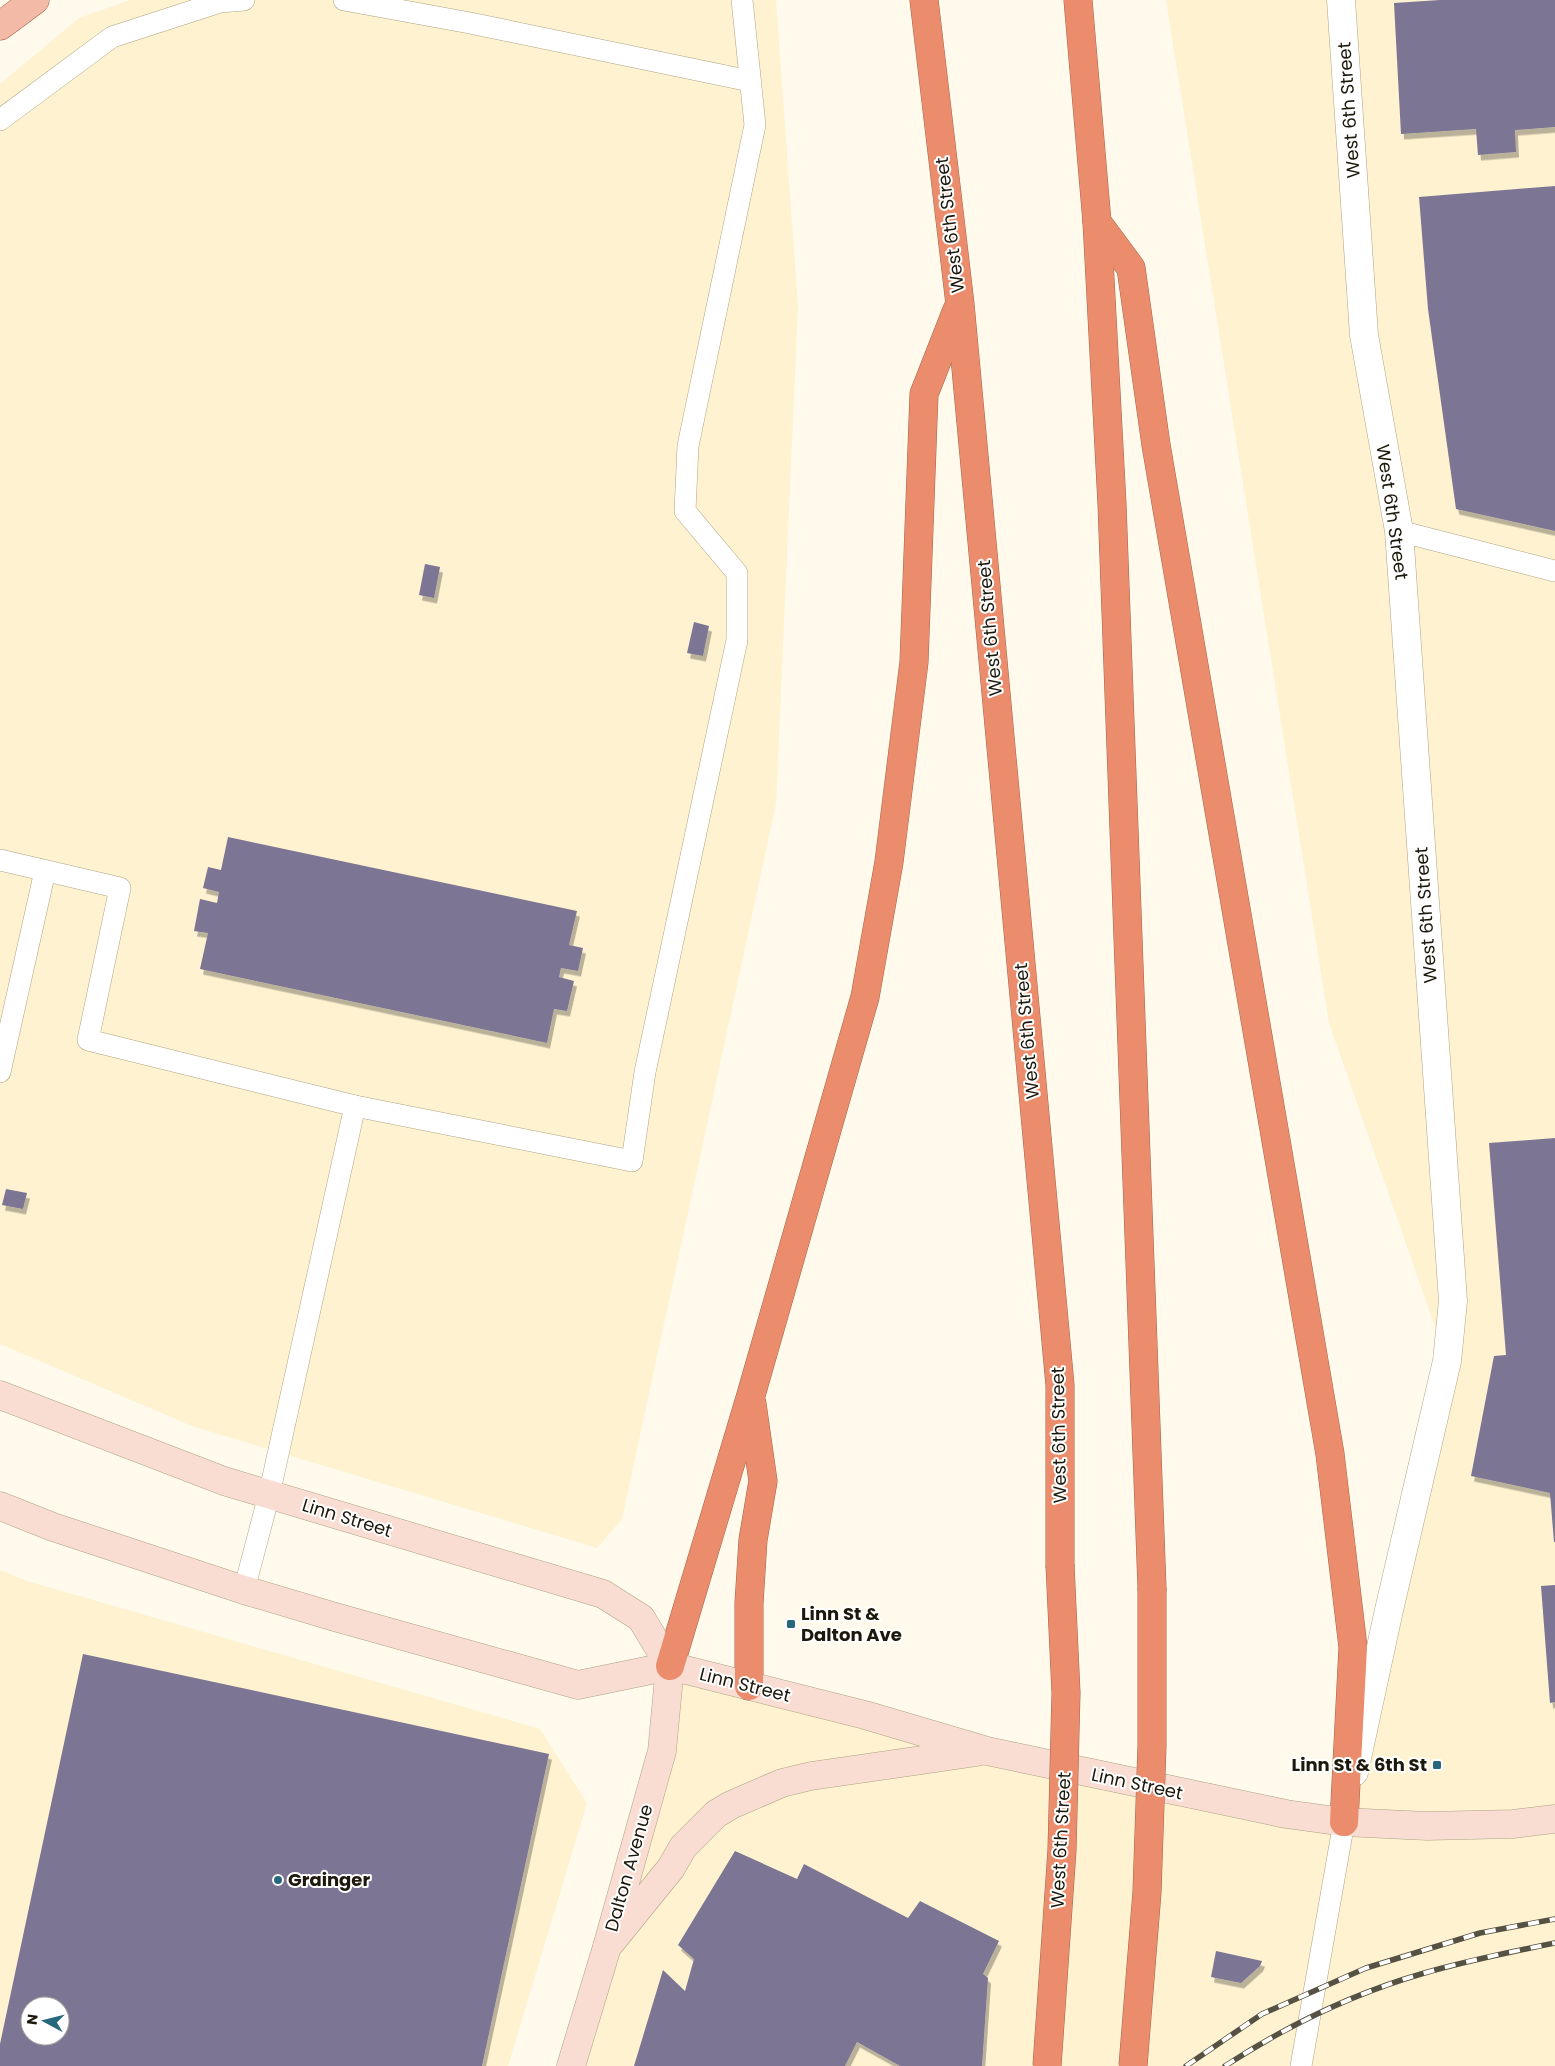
<svg xmlns="http://www.w3.org/2000/svg" width="1555" height="2066" font-family="Poppins,sans-serif">
<style>
.built{fill:#fef2d0;fill-rule:evenodd}
.building{fill:#7c7593;fill-rule:evenodd;filter:url(#shadow)}
.lines{fill:none;stroke-linecap:round;stroke-linejoin:round}
.lane-casing{stroke:#aea382;stroke-width:22}
.street-casing{stroke:#aea382;stroke-width:29}
.secondary-casing{stroke:#aea382;stroke-width:29}
.primary-casing{stroke:#a3644b;stroke-width:29}
.highway-casing{stroke:#a3644b;stroke-width:29}
.lane{stroke:#fff;stroke-width:21}
.street{stroke:#fff;stroke-width:28}
.secondary{stroke:#f9ddd3;stroke-width:28}
.primary{stroke:#f3bba7;stroke-width:28}
.highway{stroke:#eb8d6d;stroke-width:28}
.rail-casing{stroke:#555143;stroke-width:5.5}
.rail{stroke:#fff;stroke-width:4;stroke-dasharray:11;stroke-linecap:butt}
.highway-bridge-casing{stroke:#a3644b;stroke-width:29;stroke-linecap:butt}
.highway-bridge{stroke:#eb8d6d;stroke-width:28}
.poi-dot{fill:#27687c;stroke:#fff;stroke-width:2}
.labels{text-anchor:middle;stroke-width:4;stroke-linejoin:round;paint-order:stroke}
.street-label{font-size:18px;fill:#1c180b;stroke:#fff}
.poi-label{font-size:18px;font-weight:bold;fill:#1c180b;stroke:#fff;text-anchor:start}
</style>
<defs>
<filter id="shadow"><feDropShadow dx="3" dy="5.5" stdDeviation="0" flood-color="#0004"/></filter>
</defs>
<rect width="100%" height="100%" fill="#fffaec"/>
<g class="built">
<polygon points="130,0 776,0 798,306 776,804 622,1519 597,1548 192,1426 0,1344 0,84 79,18"/>
<polygon points="1166,0 1555,0 1555,2066 571,2066 670,1666 1344,1822 1447,1361 1329,1023"/>
<path d="M0,1570L27,1581L540,1729L587,1803L508,2066H0ZM30,2006H60V2036H30Z"/>
</g>
<g class="building">
<polygon points="1440,0 1555,0 1555,127 1515,130 1516,152 1478,155 1476,129 1401,134 1394,3"/>
<polygon points="1555,186 1555,531 1456,509 1428,309 1419,197"/>
<polygon points="425,564 440,567 434,598 419,595"/>
<polygon points="694,622 709,626 703,656 687,653"/>
<polygon points="228,837 577,911 569,945 583,948 578,971 561,968 559,977 574,981 567,1011 554,1009 547,1043 200,969 208,933 194,931 200,899 217,903 219,892 203,888 208,867 221,870"/>
<polygon points="1555,1138 1555,1542 1554,1542 1550,1493 1471,1476 1494,1356 1506,1355 1489,1143"/>
<polygon points="6,1189 27,1193 23,1209 2,1205"/>
<polygon points="1555,1585 1555,1702 1550,1703 1541,1586"/>
<path d="M83,1654L549,1754L482,2066H0V2044ZM30,2006H60V2036H30Z"/>
<polygon points="735,1851 797,1879 804,1864 908,1918 920,1901 999,1941 983,1974 988,1978 982,2066 900,2066 857,2042 845,2066 634,2066 663,1970 685,1991 694,1959 678,1945"/>
<polygon points="1216,1951 1262,1961 1260,1966 1241,1983 1211,1977"/>
</g>
<g class="lines">
<g class="lane-casing">
<g id="lane">
<polyline points="344,0 470,23 750,81"/>
<polyline points="0,120 112,37 220,2 244,0"/>
<polyline points="1399,531 1555,571"/>
<polyline points="0,860 120,888 88,1040 355,1106 632,1161 645,1072 737,640 737,573 685,511 688,446 755,125 742,0"/>
<polyline points="0,1072 45,871"/>
<polyline points="244,1590 269,1495 355,1106"/>
<polyline points="1301,2066 1344,1822"/>
</g>
</g>
<g class="street-casing">
<polyline id="street" points="1341,0 1364,335 1399,531 1453,1301 1447,1361 1389,1610 1354,1772"/>
</g>
<g class="secondary-casing">
<g id="secondary">
<polyline points="0,1395 224,1481 603,1594 641,1618 670,1666"/>
<polyline points="0,1506 53,1527 244,1590 335,1617 578,1685 670,1666 865,1715 987,1751 1286,1814 1344,1822 1427,1826 1513,1824 1555,1819"/>
<polyline points="607,1947 671,1868 683,1847 716,1814 731,1805 782,1783 811,1776 977,1752"/>
<polyline points="571,2066 607,1947 662,1751 670,1666"/>
</g>
</g>
<g class="primary-casing">
<polyline id="primary" points="0,26 35,0"/>
</g>
<g class="highway-casing">
<g id="highway">
<polyline points="924,0 960,304 1060,1385 1060,1565"/>
<polyline points="1078,0 1097,222 1112,504 1152,1588"/>
<polyline points="1097,222 1131,268 1156,445 1330,1454 1353,1647 1344,1822"/>
<polyline points="670,1666 751,1395 865,997 889,862 914,662 924,394 957,310"/>
<polyline points="749,1686 749,1603 753,1540 763,1481 752,1404"/>
</g>
</g>
<use href="#lane" class="lane"/>
<use href="#street" class="street"/>
<use href="#secondary" class="secondary"/>
<use href="#primary" class="primary"/>
<use href="#highway" class="highway"/>
<g class="rail-casing">
<g id="rail">
<polyline points="1186,2066 1262,2014 1366,1968 1480,1933 1555,1919"/>
<path d="M1225,2066C1285,2027 1352,1994 1421,1974C1465,1961 1510,1952 1555,1943"/>
</g>
</g>
<use href="#rail" class="rail"/>
<g class="highway-bridge-casing">
<g id="highway-bridge">
<polyline points="1047,2066 1062,1850 1066,1693 1060,1565"/>
<polyline points="1133,2066 1147,1892 1152,1746 1152,1588"/>
</g>
</g>
<use href="#highway-bridge" class="highway-bridge"/>
</g>
<g class="poi-dot">
<rect x="786" y="1619" width="10" height="10" rx="2.5"/>
<rect x="1432" y="1760" width="10" height="10" rx="2.5"/>
<circle cx="278" cy="1880" r="5"/>
</g>
<g class="labels">
<g class="street-label">
<text transform="translate(1349 110) rotate(-94)" y="6">West 6th Street</text>
<text transform="translate(950 225) rotate(-97)" y="6">West 6th Street</text>
<text transform="translate(1392 512) rotate(82)" y="6">West 6th Street</text>
<text transform="translate(990 628) rotate(-95)" y="6">West 6th Street</text>
<text transform="translate(1426 915) rotate(-94)" y="6">West 6th Street</text>
<text transform="translate(1027 1031) rotate(-95)" y="6">West 6th Street</text>
<text transform="translate(1059 1435) rotate(-91)" y="6">West 6th Street</text>
<text transform="translate(347 1518) rotate(17)" y="6">Linn Street</text>
<text transform="translate(745 1685) rotate(14)" y="6">Linn Street</text>
<text transform="translate(1137 1784) rotate(12)" y="6">Linn Street</text>
<text transform="translate(1061 1840) rotate(-87)" y="6">West 6th Street</text>
<text transform="translate(629 1868) rotate(-74)" y="6">Dalton Avenue</text>
</g>
<g class="poi-label">
<text x="801" y="1620">Linn St &amp;<tspan x="801" dy="21">Dalton Ave</tspan></text>
<text x="1427" y="1771" text-anchor="end">Linn St &amp; 6th St</text>
<text x="288" y="1886">Grainger</text>
</g>
</g>
<g transform="translate(45 2021) rotate(277)"><circle r="24" fill="#ffffff" stroke="#a4a39d"/>
<path d="M0-4L9 19L0 12L-9 19Z" fill="#27687c"/>
<text y="-8" font-size="14" font-weight="bold" text-anchor="middle" fill="#1c180b">N</text>
</g>
</svg>
